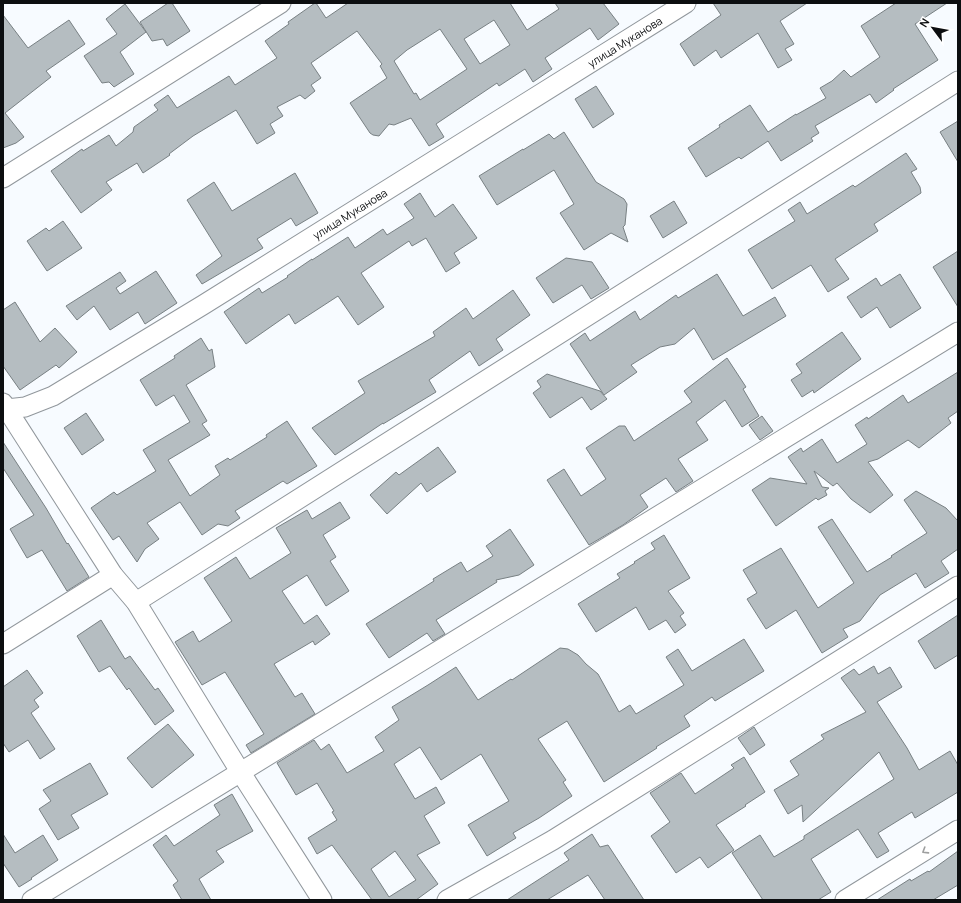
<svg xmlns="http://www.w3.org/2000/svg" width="961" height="903" font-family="Manrope,sans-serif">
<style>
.building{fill:#b5bdc1;stroke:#788083;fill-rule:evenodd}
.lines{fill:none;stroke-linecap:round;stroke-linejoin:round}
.minor-casing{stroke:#91979c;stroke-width:21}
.minor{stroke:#fff;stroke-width:19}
.oneway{stroke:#9e9f9f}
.labels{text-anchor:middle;stroke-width:3;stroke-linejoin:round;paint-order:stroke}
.street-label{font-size:11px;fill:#0c0e10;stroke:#fff}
</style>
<rect width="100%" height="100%" fill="#f7fbff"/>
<g class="building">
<polygon points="168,3 172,3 190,31 167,46 163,39 152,41 140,22"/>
<path d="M315,3H316L326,18L348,3H510L527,30L559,9L555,3H603L619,24L598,40L590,28L545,58L552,69L533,82L525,69L499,86L497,83L436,124L444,137L429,146L411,118L394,125L389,124L379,136L373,135L370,133L350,103L387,78L380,66L382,64L357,31L311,63L321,78L311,85L315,91L305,99L300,95L277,107L283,116L270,124L275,133L257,144L236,110L193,136L169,154L170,155L143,173L137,163L106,182L112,190L81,213L51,171L82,149L83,151L109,135L116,146L133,132L134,127L158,110L154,105L168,95L177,108L229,76L235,85L277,58L265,41L289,24L288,22ZM494,20L510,45L480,64L464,39ZM440,29L467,69L420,100L416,93L414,94L394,61L407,50Z"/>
<polygon points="713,3 807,3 780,21 794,44 785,49 792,60 778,68 758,33 721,58 716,50 694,66 680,44 721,15"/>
<polygon points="896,3 947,3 915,24 938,60 893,89 894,90 876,103 870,94 815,126 819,133 811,138 813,141 781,161 768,141 741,159 739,157 706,177 688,148 720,127 719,125 750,105 768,132 796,114 796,115 826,98 820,88 832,81 844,70 851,77 880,57 861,26"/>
<polygon points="125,4 146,32 120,52 134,74 114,87 109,82 102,83 84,56 117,34 106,19"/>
<polygon points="3,15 28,48 69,20 85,44 46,71 51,77 5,113 24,137 16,143 3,148"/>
<polygon points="596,86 614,114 593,128 575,99"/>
<polygon points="958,121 958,162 940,132"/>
<polygon points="564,132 596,182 624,199 627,204 625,225 623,227 628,242 611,233 584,250 560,213 574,204 554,170 497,205 479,176 523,149 523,150 549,134 554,139"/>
<polygon points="906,153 917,169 911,172 920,187 921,193 874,224 878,231 835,259 849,279 828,292 811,265 772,289 748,250 795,221 788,210 800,202 807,214 853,185 855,187"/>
<polygon points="295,173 318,213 296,226 291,218 257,239 263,248 253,254 202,284 196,275 222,256 187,200 214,182 232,211"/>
<polygon points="420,193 435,217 453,204 477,238 454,253 460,263 446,272 426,238 412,246 409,241 361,273 384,307 358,325 338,296 295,324 289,314 246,344 224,312 259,288 262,293 288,277 287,276 312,259 312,260 348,237 355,248 383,229 387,235 414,218 404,204"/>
<polygon points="674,201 687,223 663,238 650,216"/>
<polygon points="63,221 82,248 47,271 27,241 46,228 49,231"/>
<polygon points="958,251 958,307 933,267"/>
<polygon points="566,258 592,262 609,288 591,299 582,285 553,303 536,278"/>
<polygon points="156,271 177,303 145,324 138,312 110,330 94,306 77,320 66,306 120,272 126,281 116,288 120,294"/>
<polygon points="717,274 743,316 775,297 786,316 713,360 694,328 675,344 660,347 631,365 637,372 604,395 570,344 585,333 590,341 635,311 640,320 676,295 678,298"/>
<polygon points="900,274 921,308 890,328 877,307 861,318 847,297 876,278 881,286"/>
<polygon points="513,290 530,315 496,339 503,350 479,366 470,351 429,380 436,392 383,424 383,423 335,455 312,428 365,393 358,381 435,336 433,332 466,308 473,319"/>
<polygon points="15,302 40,342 55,328 77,352 59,368 56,365 20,390 3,366 3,310"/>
<polygon points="842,332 861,359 814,393 813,390 802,397 791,380 802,373 796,364"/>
<polygon points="201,338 209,351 212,349 215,367 186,385 207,421 202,424 210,435 168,460 190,496 220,475 215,466 228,458 230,460 267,437 266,435 287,421 317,466 287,484 283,481 235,511 240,518 228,526 218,524 202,535 180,502 147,523 159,539 145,549 137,562 119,536 113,540 91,508 114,492 117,495 156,471 143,450 190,422 174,395 156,406 140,380 175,358 174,356"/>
<polygon points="727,358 746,387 743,389 759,416 742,427 725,400 696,422 708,440 678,459 693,481 676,492 666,478 640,495 648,507 623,525 589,545 547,480 564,469 581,496 606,479 586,448 619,426 625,426 634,441 692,402 684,391"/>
<polygon points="958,372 958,411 948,418 951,423 919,448 908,440 878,459 868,462 893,495 870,513 851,499 837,483 833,486 814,471 822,487 829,488 825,491 827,495 818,500 816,498 776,526 752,490 770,478 807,484 788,457 801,448 803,452 822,439 837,463 867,444 855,425 867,417 868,419 903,395 908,403"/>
<polygon points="547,374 600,391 607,399 591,410 582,397 550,418 533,393 541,387 537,381"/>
<polygon points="86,413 104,440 82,455 64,428"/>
<polygon points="762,416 773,431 760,440 749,425"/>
<polygon points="3,442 46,508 67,544 68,543 89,577 67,591 42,550 27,558 10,529 34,515 3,468"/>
<polygon points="438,447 456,472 427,492 421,483 387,514 370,495 396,472 399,475"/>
<polygon points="916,491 946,508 958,521 958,549 941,561 949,573 925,588 916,573 880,595 860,621 843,629 848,637 822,653 796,610 766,629 747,599 757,593 743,570 781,548 818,608 854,583 818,527 832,519 867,572 892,557 891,556 927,533 904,500"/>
<polygon points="340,502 350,518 323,535 336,557 330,561 349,591 326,606 307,575 282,591 304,624 317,615 330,634 315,645 313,641 274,664 295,697 302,693 315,714 251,753 246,745 264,734 225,672 202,685 175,642 193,631 199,642 232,621 204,578 236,557 250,579 291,553 276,528 307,510 312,519"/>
<polygon points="510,529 534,565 519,575 496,580 497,582 436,620 445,634 433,641 427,633 389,658 366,624 434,581 433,579 461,562 467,572 493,556 486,546"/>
<polygon points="664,535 690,578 668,591 684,613 680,616 686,625 675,633 666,620 649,630 636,607 596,632 578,604 620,578 617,574 635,563 634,562 655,549 651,543"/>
<polygon points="958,615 958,655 935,669 918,641"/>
<polygon points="101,620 125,659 130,656 155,690 158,688 174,711 155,725 129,688 127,690 110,666 99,672 77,636"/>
<path d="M744,639L764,671L715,701L712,697L684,716L690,726L656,747L657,748L604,782L567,721L538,739L566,780L563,782L572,796L539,818L513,833L516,838L487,856L468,825L509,801L481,754L441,780L420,747L394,764L415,799L436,787L445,803L424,816L440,843L417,855L438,884L416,900H372L332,845L317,854L308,838L337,820L332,812L334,811L317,783L296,795L277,763L314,740L321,750L329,744L347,773L384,751L375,737L399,720L392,707L428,685L456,667L478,700L511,679L512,680L560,648L568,649L578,655L586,664L598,674L619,712L630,705L636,714L684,685L666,657L678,649L692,671ZM395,851L416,880L389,897L371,869Z"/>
<polygon points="874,666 878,674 890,667 902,687 877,702 907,748 919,770 950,751 958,765 958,792 915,818 912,812 878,833 889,851 877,858 858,829 811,859 831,892 818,900 763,900 732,853 760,835 774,857 804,839 804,836 894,779 879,752 803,822 802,805 788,814 774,790 799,775 790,761 824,739 821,735 866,712 841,678 854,669 859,675"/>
<polygon points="27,670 43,693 34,700 39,707 31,713 55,749 40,759 28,740 9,752 3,743 3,687"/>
<polygon points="168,724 194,755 152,788 127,758"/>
<polygon points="754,727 765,745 750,755 738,738"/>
<polygon points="744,757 765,792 745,805 746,806 716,825 734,850 708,868 700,857 676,873 651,836 670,822 650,793 681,773 695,794 734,768 731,765"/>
<polygon points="90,763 108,794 71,815 79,828 58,840 39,809 51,801 43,790"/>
<polygon points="232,794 253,831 216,851 224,862 199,879 211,900 182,900 173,885 178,881 153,845 166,835 174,846 220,815 214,805"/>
<polygon points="3,834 15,853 43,835 58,860 31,878 32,879 19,887 3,863"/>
<polygon points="592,834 600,847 608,845 644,900 605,900 588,875 547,900 507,900 569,860 564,853"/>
<polygon points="958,851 958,885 933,900 877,900 910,879 911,881 928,871 929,872"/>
</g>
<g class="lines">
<g class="minor-casing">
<g id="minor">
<polyline points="3,178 281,3"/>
<polyline points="3,403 113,575 136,602 241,773 322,900"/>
<polyline points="3,411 7,409 25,407 53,396 203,305 686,3"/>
<polyline points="136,602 958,81"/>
<polyline points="3,644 113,575"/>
<polyline points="32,900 958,332"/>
<polyline points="447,900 553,840 958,586"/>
<polyline points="845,900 958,830"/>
</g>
</g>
<use href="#minor" class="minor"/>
</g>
<defs><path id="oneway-chevron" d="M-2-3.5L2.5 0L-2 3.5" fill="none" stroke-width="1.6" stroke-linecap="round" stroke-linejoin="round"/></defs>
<use class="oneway" href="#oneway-chevron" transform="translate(925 851) rotate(148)"/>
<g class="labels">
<g class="street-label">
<text transform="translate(625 42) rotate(-32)" y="4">улица Муканова</text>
<text transform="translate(350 214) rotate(-32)" y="4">улица Муканова</text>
</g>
</g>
<rect width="961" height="903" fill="none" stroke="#0c0e10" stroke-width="8"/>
<g transform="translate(933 28) rotate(302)" stroke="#ffffff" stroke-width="3" paint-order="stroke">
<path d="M0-3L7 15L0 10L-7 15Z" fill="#0c0e10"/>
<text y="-6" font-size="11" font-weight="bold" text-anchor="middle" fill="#0c0e10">N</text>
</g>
</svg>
